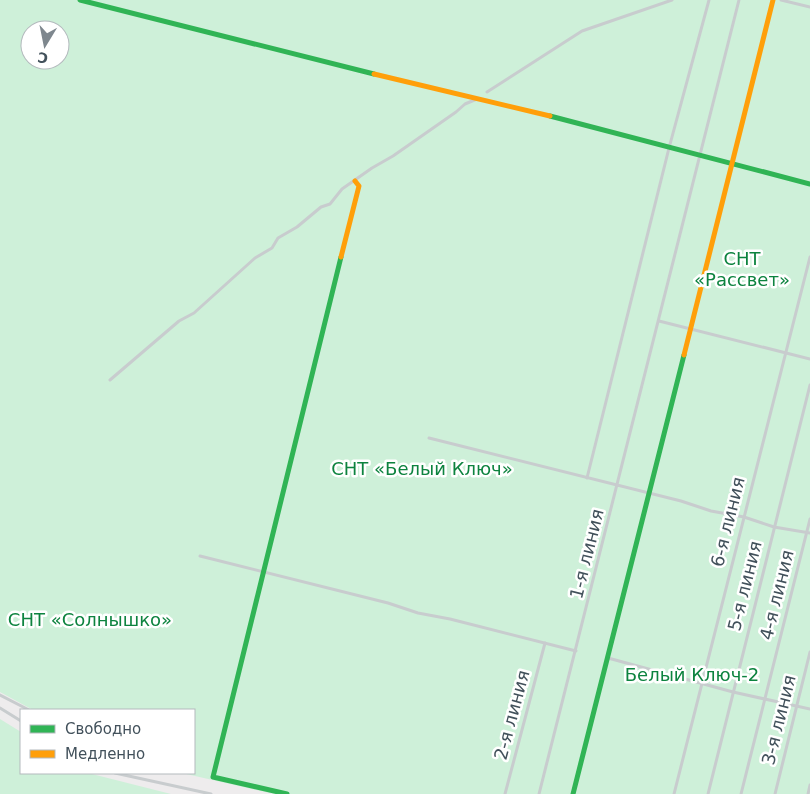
<svg xmlns="http://www.w3.org/2000/svg" width="810" height="794" font-family="'DejaVu Sans',sans-serif">
<style>
.green{fill:#cef0d9;fill-rule:evenodd}
.lines{fill:none;stroke-linecap:round;stroke-linejoin:round}
.street{stroke:#c8ccce;stroke-width:3}
.fast{stroke:#30b455;stroke-width:5}
.slow{stroke:#ff9f0a;stroke-width:5}
.labels{text-anchor:middle;stroke-width:5;stroke-linejoin:round;paint-order:stroke}
.park-label{font-size:18px;fill:#0d833f;stroke:#fff}
.street-label{font-size:18px;fill:#42515b;stroke:#fff}
</style>
<rect width="100%" height="100%" fill="#eeeced"/>
<g class="green">
<path d="M0,0H810V794H274L182,773H194V710H33L0,692ZM30,30H60V60H30Z"/>
<polygon points="0,719 21,732 21,773 88,773 171,794 0,794"/>
</g>
<g class="lines">
<g class="street">
<polyline points="781,0 810,7"/>
<polyline points="487,92 582,31 672,0"/>
<polyline points="659,321 810,359"/>
<polyline points="110,380 179,321 194,313 255,258 272,248 278,238 297,227 321,207 330,204 342,189 372,168 393,156 456,112 465,104 477,99"/>
<polyline points="429,438 681,501 711,511 744,517 774,527 810,533"/>
<polyline points="587,478 669,148 709,0"/>
<polyline points="200,556 388,603 418,613 450,619 576,651"/>
<polyline points="608,658 733,692 810,709"/>
<polyline points="0,695 29,710"/>
<polyline points="0,708 21,721"/>
<polyline points="115,773 211,794"/>
<polyline points="505,794 545,643"/>
<polyline points="539,794 739,0"/>
<polyline points="674,794 810,257"/>
<polyline points="708,794 810,385"/>
<polyline points="741,794 810,519"/>
<polyline points="775,794 810,652"/>
<polyline points="808,794 810,785"/>
</g>
<g class="fast">
<polyline points="80,0 374,74"/>
<polyline points="550,116 810,184"/>
<polyline points="287,794 213,777 341,257"/>
<polyline points="573,794 684,355"/>
</g>
<g class="slow">
<polyline points="374,74 550,116"/>
<polyline points="341,257 359,186 355,181"/>
<polyline points="684,355 773,0"/>
</g>
</g>
<g class="labels">
<g class="park-label">
<text x="742" y="265">СНТ<tspan x="742" dy="21">«Рассвет»</tspan></text>
<text x="422" y="475">СНТ «Белый Ключ»</text>
<text x="90" y="626">СНТ «Солнышко»</text>
<text x="692" y="681">Белый Ключ-2</text>
</g>
<g class="street-label">
<text transform="translate(728 522) rotate(-76)" y="6">6-я линия</text>
<text transform="translate(587 554) rotate(-76)" y="6">1-я линия</text>
<text transform="translate(745 586) rotate(-76)" y="6">5-я линия</text>
<text transform="translate(777 595) rotate(-76)" y="6">4-я линия</text>
<text transform="translate(512 715) rotate(-75)" y="6">2-я линия</text>
<text transform="translate(779 720) rotate(-76)" y="6">3-я линия</text>
</g>
</g>
<rect x="20" y="709" width="175" height="65" fill="#ffffff" stroke="#b3b9bd"/>
<rect x="30" y="725" width="25" height="8" fill="#30b455" stroke="#b3b9bd"/>
<text x="65" y="734" font-size="15" fill="#42515b">Свободно</text>
<rect x="30" y="750" width="25" height="8" fill="#ff9f0a" stroke="#b3b9bd"/>
<text x="65" y="759" font-size="15" fill="#42515b">Медленно</text>
<g transform="translate(45 45) rotate(190)"><circle r="24" fill="#ffffff" stroke="#b3b9bd"/>
<path d="M0-4L9 19L0 12L-9 19Z" fill="#7e878e"/>
<text y="-8" font-size="14" font-weight="bold" text-anchor="middle" fill="#42515b">С</text>
</g>
</svg>
